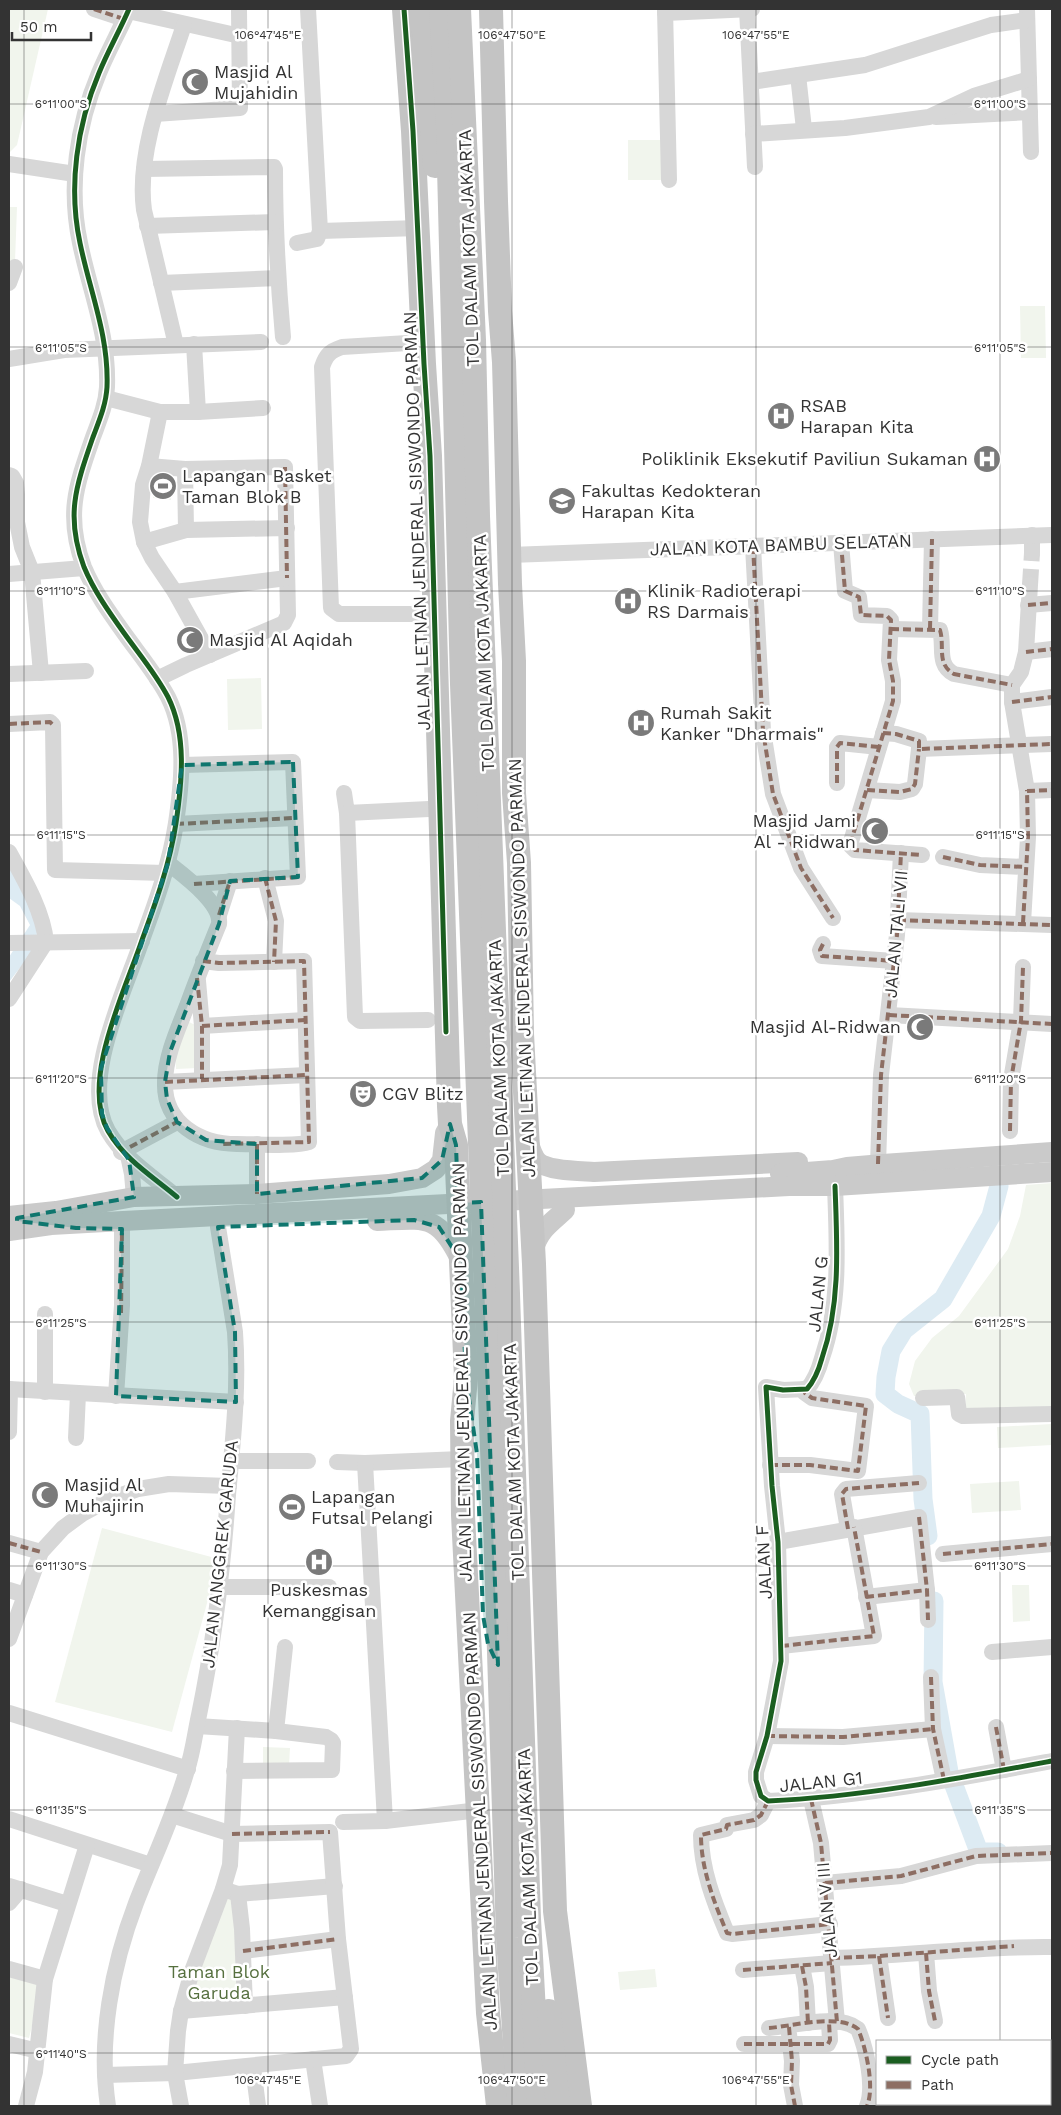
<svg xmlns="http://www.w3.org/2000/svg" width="1061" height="2115" font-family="'Work Sans',sans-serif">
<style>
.green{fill:#f1f5ed}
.water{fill:#ddebf3}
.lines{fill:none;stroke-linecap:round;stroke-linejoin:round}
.river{stroke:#ddebf3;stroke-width:19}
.minor-tunnel{stroke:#d6d6d6;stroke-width:16;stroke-dasharray:16 8;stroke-linecap:butt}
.minor{stroke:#d7d7d7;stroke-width:16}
.major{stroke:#cacaca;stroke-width:20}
.highway{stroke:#c4c4c4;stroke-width:24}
.quiet{stroke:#8d6e63;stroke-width:4;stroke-dasharray:8 4;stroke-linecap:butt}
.cycleway-casing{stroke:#fff;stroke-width:8}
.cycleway{stroke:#1b5e20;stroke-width:5}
.marked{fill:#0f766e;fill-opacity:0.2;stroke:#0f766e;stroke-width:4;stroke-dasharray:10 6;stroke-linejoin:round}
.ticks{fill:none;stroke:#333;stroke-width:1;stroke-opacity:0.45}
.labels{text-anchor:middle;stroke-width:5;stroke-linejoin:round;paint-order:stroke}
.poi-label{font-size:18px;fill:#333;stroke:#fff;text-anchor:start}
.street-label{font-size:18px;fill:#333;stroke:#fff}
.park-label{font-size:18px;fill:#56703f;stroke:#fff}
.ticks-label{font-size:12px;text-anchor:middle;fill:#333;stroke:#fff;stroke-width:5;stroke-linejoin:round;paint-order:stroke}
</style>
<rect width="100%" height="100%" fill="#fff"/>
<g class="green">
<polygon points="9,9 48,9 17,145 9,153"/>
<rect x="628" y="140" width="38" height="40"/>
<polygon points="9,207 17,207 15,262 9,262"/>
<polygon points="1020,306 1045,306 1046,358 1021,358"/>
<polygon points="156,472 173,473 171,500 153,498"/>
<polygon points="261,678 262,729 228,730 227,679"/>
<polygon points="185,1020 199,1027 198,1068 176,1069 175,1044"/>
<polygon points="1052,1183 1052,1408 965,1411 966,1394 914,1396 909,1384 915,1361 932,1338 959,1316 1008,1249 1020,1216 1026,1185"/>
<polygon points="1052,1424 1052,1445 998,1448 997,1427"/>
<polygon points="1019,1481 1021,1510 972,1513 970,1484"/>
<polygon points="102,1528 219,1559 172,1732 55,1702"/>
<polygon points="1012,1585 1029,1585 1030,1621 1013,1622"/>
<polygon points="263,1747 290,1748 289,1765 263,1764"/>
<polygon points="225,1891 237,1896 245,2004 186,2008"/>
<polygon points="655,1969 657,1987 620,1990 618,1972"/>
<polygon points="9,1973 43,1982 29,2038 9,2033"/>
</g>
<polygon class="water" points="9,862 38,917 36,947 9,982 9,957 30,925 20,906 9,898"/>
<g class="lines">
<g class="river">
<polyline points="928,1536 923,1499 920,1414 898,1404 885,1394 886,1377 891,1351 904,1330 943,1299 991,1216 999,1186"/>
<polyline points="934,1601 933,1682 949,1772 979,1852 998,1852"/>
</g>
<polyline class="minor-tunnel" points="1030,585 1032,553"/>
<g class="minor">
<polyline points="94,9 124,19"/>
<path d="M129,9C120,30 108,51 99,73C77,125 68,187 80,243C90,292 109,336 107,387C106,405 99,421 93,437C76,486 65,516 84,567C94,591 109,612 124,633C139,654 156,674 168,697C187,735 182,782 176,823C170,863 156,902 142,940C125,991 80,1081 108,1131C125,1160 152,1176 177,1197"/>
<polyline points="665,9 669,180"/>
<polyline points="747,9 755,167"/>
<polyline points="1027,9 1031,152"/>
<polyline points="128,11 240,36"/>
<polyline points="665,13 752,9"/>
<polyline points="798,75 804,129"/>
<polyline points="751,82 865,65 991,25 1027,20"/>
<polyline points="155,114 240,108 239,9"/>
<polyline points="936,117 1030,112"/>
<polyline points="753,134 845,128 929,117 974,96 1029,79"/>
<polyline points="9,164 75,174"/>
<path d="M144,169L274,167L275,169C275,225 278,281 283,337"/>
<polyline points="147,226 275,222"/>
<polyline points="320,231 419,228"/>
<polyline points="297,243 317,239 320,231 308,9"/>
<polyline points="9,283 15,267"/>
<polyline points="161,283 278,278"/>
<polyline points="194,344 198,412"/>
<path d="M176,345L144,210C136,152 166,80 184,25"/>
<polyline points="9,359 64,350 261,342"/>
<polyline points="106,398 160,412 198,412 263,408"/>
<polyline points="160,412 149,466 143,485 140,522 144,542 152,558 175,592 210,655"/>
<polyline points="149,466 185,469 285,467 288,615 284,623 186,665 157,679"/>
<polyline points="185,469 186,530"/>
<polyline points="9,475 12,476 16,483 17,495 17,522 22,547 32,572 41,673"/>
<polyline points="1032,535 1032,553"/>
<polyline points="144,542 186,530 287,528"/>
<polyline points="841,543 845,591 859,597 861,615 887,616 891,620 889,660 893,681 893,701 850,845 855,850 922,855"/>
<polyline points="753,546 763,731 773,794 801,868 833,918"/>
<polyline points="510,555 1052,535"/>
<polyline points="9,574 84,568"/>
<polyline points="175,592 287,578"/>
<polyline points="1028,605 1052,603"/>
<path d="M423,614H339L331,608L322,367C326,355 330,351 342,347L424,342"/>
<path d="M891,629L940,630C945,647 936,664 954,674L1012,685"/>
<polyline points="930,629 932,539"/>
<polyline points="1026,652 1052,649"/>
<polyline points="9,674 86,671"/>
<polyline points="1012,702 1052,697"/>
<polyline points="9,724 50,722 53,725 55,870 165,873"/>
<polyline points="883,733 896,734 919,741 919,749 1052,744"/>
<polyline points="182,765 293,762 298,877 194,884"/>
<polyline points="837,783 837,747 840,743 879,747"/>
<polyline points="867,790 900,792 912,789 915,784 919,749"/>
<polyline points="1027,791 1052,790"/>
<polyline points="344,793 347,813 429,809"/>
<polyline points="347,813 355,1017 360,1021 428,1020"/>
<polyline points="176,824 294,818"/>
<path d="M9,852C24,879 43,911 46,942L9,999"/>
<polyline points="943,857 980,865 1026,867"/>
<path d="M168,863C183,875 222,903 219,924C208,951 197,978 187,1006C178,1029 165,1057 165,1083C164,1123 200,1144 237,1144C253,1144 296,1147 309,1142L304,961L219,963L203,961"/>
<polyline points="265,878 276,921 274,962"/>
<polyline points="219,915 230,881"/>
<polyline points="898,920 1052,925"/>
<polyline points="1023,923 1028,837 1027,791 1012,702 1012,685 1021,672 1026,652 1030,585"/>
<polyline points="9,943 142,941"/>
<polyline points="823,944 820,950 822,956 894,961"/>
<polyline points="198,981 202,1026 202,1079"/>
<polyline points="889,1015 1052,1024"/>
<polyline points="202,1026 305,1020"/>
<polyline points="165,1082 307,1075"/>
<polyline points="1010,1131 1011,1080 1021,1021 1023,967"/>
<polyline points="257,1144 257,1194"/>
<polyline points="121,1152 177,1122"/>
<polyline points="129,1160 132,1174 134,1197"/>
<polyline points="878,1164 881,1075 897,935 901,853"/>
<path d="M835,1186C837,1243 841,1303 822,1358C819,1369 815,1380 807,1389L783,1390L766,1387L772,1486L778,1542L781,1661L767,1736L756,1772V1780L761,1796L768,1801C861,1797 961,1778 1052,1761"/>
<polyline points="9,1389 236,1402"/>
<polyline points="45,1392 45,1314"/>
<polyline points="116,1396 122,1305 122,1229"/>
<polyline points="923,1398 957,1397 959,1414 963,1416 1052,1414"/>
<polyline points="9,1432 10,1389"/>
<polyline points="76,1438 78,1394"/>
<polyline points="231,1461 308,1461"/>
<polyline points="337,1462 365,1463 461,1459"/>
<polyline points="365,1463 385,1821"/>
<polyline points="770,1465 810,1465 858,1471 866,1406 812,1398 805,1393 804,1389"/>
<polyline points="848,1529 842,1494 846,1489 919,1483"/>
<polyline points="778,1542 919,1517 927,1590 928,1620"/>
<polyline points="9,1543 41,1552"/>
<polyline points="943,1554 1052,1544"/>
<polyline points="220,1587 329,1587"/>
<polyline points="9,1590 25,1595"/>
<polyline points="866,1597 927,1590"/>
<polyline points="9,1639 41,1552 63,1528 82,1514 110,1499 138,1489 169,1484 229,1486"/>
<polyline points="781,1646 874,1636 854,1527"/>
<polyline points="992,1652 1052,1647"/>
<polyline points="931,1677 933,1729 944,1780"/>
<polyline points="9,1713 188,1769"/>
<polyline points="197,1726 276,1731 326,1737 331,1740 333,1743 332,1770 234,1771"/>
<polyline points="996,1727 1004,1770"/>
<polyline points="276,1731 285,1647"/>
<polyline points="767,1736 843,1737 933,1729"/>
<polyline points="811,1799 821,1843 837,2022"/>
<path d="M768,1801L761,1815L754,1820L727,1825L726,1829L701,1835C701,1869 714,1902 727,1933L732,1934L830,1924"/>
<polyline points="9,1819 151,1865"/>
<polyline points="343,1822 385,1821 479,1810"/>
<polyline points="825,1883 901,1876 976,1856 1052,1853"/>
<polyline points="9,1886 67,1904"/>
<polyline points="223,1889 238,1894 335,1886"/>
<polyline points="238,1894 242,1929 245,2006"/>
<polyline points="9,1903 21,1889"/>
<polyline points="243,1951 338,1939"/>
<polyline points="926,1953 929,1991 935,2021"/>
<polyline points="879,1956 888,2018"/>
<path d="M832,1958C905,1956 978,1946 1052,1947"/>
<polyline points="802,1966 806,1987 808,2023"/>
<polyline points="9,1969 45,1979"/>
<polyline points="743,1970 832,1963"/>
<polyline points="181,2011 345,1997"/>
<path d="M769,2028C794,2026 838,2013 858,2029C866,2048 875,2087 867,2106"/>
<polyline points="789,2034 792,2061 791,2085 795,2106"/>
<polyline points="9,2044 38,2051"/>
<polyline points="744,2044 828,2044 830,2040 829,2022"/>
<polyline points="313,2059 320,2106"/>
<polyline points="253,2067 258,2106"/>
<polyline points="105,2075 175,2073 346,2056 351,2049 338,1939 330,1832 232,1834 172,1815"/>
<polyline points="26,2106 35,2072 45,1979 87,1845"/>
<path d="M108,2106C98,2040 112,1966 136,1903C153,1859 174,1816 187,1770C193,1752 195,1733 199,1715C214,1642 223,1569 228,1495C233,1440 239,1387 235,1332L218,1227"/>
<polyline points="181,2106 175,2073 178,2031 181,2011 192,1971 223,1889 230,1865 237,1728"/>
</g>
<g class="major">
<path d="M528,1140C530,1147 533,1157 538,1162C548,1171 581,1171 594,1172L798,1162"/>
<polyline points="780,1174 833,1170 847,1167 883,1164 1052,1152"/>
<polyline points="9,1216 56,1211 134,1197 257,1194 389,1184 422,1178 436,1169 442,1160 445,1133 450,1124"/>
<path d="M377,1221C426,1219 438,1213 461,1261"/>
<polyline points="9,1231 51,1225 123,1221 789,1186 835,1186 1052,1172"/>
<path d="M534,1249C539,1230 551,1223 565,1210"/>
</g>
<g class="highway">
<polyline points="404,9 413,131 424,364 430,456 449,1106 450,1124 456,1145 466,1378 462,1421 463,1515 488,2013 498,2106"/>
<polyline points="422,9 435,166"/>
<polyline points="441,9 448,128 462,684 495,1525 508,1938 519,2106"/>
<polyline points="459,9 474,340 478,516 508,1294 529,1919 539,2106"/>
<polyline points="491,9 496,201 500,311 504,362 510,584 514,661 514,793 519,863 522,1034 534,1264 555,1911 580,2106"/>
<polyline points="549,2011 558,2106"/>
</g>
<g class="quiet">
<polyline points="94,9 124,19"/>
<polyline points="285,467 287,578"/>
<polyline points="841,543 845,591 859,597 861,615 887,616 891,620 889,660 893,681 893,701 850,845 855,850 922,855"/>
<polyline points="753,546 763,731 773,794 801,868 833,918"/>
<polyline points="1028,605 1052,603"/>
<path d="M891,629L940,630C945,647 936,664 954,674L1012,685"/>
<polyline points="930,629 932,539"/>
<polyline points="1026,652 1052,649"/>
<polyline points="1012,702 1052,697"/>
<polyline points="9,724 50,722 53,725"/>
<polyline points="883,733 896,734 919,741 919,749 1052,744"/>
<polyline points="837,783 837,747 840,743 879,747"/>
<polyline points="867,790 900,792 912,789 915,784 919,749"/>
<polyline points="1027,791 1052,790"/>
<polyline points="176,824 294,818"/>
<polyline points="943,857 980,865 1026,867"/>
<polyline points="265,878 276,921 274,962"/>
<polyline points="194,884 298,877"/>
<polyline points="219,915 230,881"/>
<polyline points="898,920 1052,925"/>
<polyline points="1023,923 1028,837 1027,790"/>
<polyline points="823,944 820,950 822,956 894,961"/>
<polyline points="203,961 219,963 304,961 309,1142 223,1144"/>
<polyline points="197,978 202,1026 202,1079"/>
<polyline points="889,1015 1052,1024"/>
<polyline points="202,1026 305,1020"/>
<polyline points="165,1082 307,1075"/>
<polyline points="1010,1131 1011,1080 1021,1021 1023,967"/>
<polyline points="257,1144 257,1194"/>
<polyline points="130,1147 177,1122"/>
<polyline points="878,1164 881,1075 897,935 901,853"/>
<polyline points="121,1313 122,1229"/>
<polyline points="770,1465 810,1465 858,1471 866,1406 812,1398 805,1393 804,1389"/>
<polyline points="919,1517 927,1590 928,1620"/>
<polyline points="848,1529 842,1494 846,1489 919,1483"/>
<polyline points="9,1543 41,1552"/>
<polyline points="943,1554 1052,1544"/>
<polyline points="866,1597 927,1590"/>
<polyline points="781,1646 874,1636 854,1527"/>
<polyline points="931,1677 933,1729 944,1780"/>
<polyline points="996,1727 1004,1770"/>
<polyline points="767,1736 843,1737 933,1729"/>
<polyline points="811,1799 821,1843 837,2022"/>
<path d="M768,1801L761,1815L754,1820L727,1825L726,1829L701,1835C701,1869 714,1902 727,1933L732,1934L830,1924"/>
<polyline points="232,1834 330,1832"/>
<polyline points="825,1883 901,1876 976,1856 1052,1853"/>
<polyline points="243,1951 338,1939"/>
<polyline points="926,1953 929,1991 935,2021"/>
<polyline points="879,1956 888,2018"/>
<polyline points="832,1958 879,1956 1014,1946"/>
<polyline points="802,1966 806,1987 808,2023"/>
<polyline points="743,1970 832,1963"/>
<polyline points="789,2027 792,2061 791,2085 795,2106"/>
<path d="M769,2028C794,2026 838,2013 858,2029C866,2048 875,2087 867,2106"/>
<polyline points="744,2044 828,2044 830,2040 829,2022"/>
</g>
<g class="cycleway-casing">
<g id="cycleway">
<path d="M129,9C120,30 108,51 99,73C77,125 68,187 80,243C90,292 109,336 107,387C106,405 99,421 93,437C76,486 65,516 84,567C94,591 109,612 124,633C139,654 156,674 168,697C187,735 182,782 176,823C170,863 156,902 142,940C125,991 80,1081 108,1131C125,1160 152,1176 177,1197"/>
<polyline points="404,9 413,131 424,364 430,456 446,1032"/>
<path d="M835,1186C837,1243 841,1303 822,1358C819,1369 815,1380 807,1389L783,1390L766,1387L772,1486L778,1542L781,1661L767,1736L756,1772V1780L761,1796L768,1801C861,1797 961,1778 1052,1761"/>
</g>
</g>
<use href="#cycleway" class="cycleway"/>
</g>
<path class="marked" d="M293,762L298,877L230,881L219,924L170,1052L165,1082L167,1099L177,1122L206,1140L257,1144V1194L422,1178L442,1160L450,1124L456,1145L458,1203L481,1202L498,1665L488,1644L483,1615L477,1454L466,1378L461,1261L439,1227L414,1220L218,1227L235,1332L236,1402L116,1396L122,1229L76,1228L17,1221V1218L134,1197L129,1160L107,1128L102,1114L101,1068L168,863L182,765Z"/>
<path class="ticks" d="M24,9V2106M268,9V2106M512,9V2106M756,9V2106M1000,9V2041M9,104H1052M9,347H1052M9,591H1052M9,835H1052M9,1078H1052M9,1322H1052M9,1566H1052M9,1810H1052M9,2053H877M1050,2053H1052M1000,2104V2106"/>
<defs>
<g id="mosque-disc" transform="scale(1.4375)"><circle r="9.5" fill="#7a7a7a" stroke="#fff"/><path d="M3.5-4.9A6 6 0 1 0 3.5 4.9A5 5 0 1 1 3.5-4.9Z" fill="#fff"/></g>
<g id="hospital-disc" transform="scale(1.4375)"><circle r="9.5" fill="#7a7a7a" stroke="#fff"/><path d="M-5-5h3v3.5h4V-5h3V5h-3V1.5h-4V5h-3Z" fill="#fff"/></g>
<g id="stadium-disc" transform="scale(1.4375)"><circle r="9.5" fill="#7a7a7a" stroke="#fff"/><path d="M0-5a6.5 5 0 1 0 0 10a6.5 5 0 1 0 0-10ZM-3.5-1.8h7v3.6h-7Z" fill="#fff"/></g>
<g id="university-disc" transform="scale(1.4375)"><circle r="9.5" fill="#7a7a7a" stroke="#fff"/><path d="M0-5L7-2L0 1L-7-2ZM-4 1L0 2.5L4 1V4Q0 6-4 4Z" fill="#fff"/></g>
<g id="theatre-disc" transform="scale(1.4375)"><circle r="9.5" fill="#7a7a7a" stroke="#fff"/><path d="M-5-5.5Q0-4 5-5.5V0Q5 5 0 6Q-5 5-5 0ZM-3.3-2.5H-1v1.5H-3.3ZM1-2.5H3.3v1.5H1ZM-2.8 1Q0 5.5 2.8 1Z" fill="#fff"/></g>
</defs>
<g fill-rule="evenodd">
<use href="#mosque-disc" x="195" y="82"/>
<use href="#hospital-disc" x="781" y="416"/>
<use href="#hospital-disc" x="987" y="459"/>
<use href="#stadium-disc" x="163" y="486"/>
<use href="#university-disc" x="562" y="501"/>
<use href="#hospital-disc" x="628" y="601"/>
<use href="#mosque-disc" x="190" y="640"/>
<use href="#hospital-disc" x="641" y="723"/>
<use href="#mosque-disc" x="875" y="831"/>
<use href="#mosque-disc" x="920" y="1027"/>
<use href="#theatre-disc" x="363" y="1094"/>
<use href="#mosque-disc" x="45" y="1495"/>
<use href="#stadium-disc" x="292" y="1507"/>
<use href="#hospital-disc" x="319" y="1562"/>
</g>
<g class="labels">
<g class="poi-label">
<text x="214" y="78">Masjid Al<tspan x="214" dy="21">Mujahidin</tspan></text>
<text x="800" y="412">RSAB<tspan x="800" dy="21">Harapan Kita</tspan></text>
<text x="968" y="465" text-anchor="end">Poliklinik Eksekutif Paviliun Sukaman</text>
<text x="182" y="482">Lapangan Basket<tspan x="182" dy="21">Taman Blok B</tspan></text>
<text x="581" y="497">Fakultas Kedokteran<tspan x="581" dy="21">Harapan Kita</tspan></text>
<text x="647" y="597">Klinik Radioterapi<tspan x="647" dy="21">RS Darmais</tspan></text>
<text x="209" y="646">Masjid Al Aqidah</text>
<text x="660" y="719">Rumah Sakit<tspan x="660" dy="21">Kanker "Dharmais"</tspan></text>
<text x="856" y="827" text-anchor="end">Masjid Jami<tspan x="856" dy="21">Al - Ridwan</tspan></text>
<text x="901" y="1033" text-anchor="end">Masjid Al-Ridwan</text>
<text x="382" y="1100">CGV Blitz</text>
<text x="64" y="1491">Masjid Al<tspan x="64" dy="21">Muhajirin</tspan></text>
<text x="311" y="1503">Lapangan<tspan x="311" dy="21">Futsal Pelangi</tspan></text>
<text x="319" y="1596" text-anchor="middle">Puskesmas<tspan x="319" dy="21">Kemanggisan</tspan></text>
</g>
<g class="street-label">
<text transform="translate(469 248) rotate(-92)" y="6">TOL DALAM KOTA JAKARTA</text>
<text transform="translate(417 521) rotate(-92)" y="6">JALAN LETNAN JENDERAL SISWONDO PARMAN</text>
<text transform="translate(781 545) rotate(-2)" y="6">JALAN KOTA BAMBU SELATAN</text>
<text transform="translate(484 653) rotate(-92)" y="6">TOL DALAM KOTA JAKARTA</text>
<text transform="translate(896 934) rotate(-85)" y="6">JALAN TALI VII</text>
<text transform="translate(522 968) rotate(-92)" y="6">JALAN LETNAN JENDERAL SISWONDO PARMAN</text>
<text transform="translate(499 1058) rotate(-92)" y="6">TOL DALAM KOTA JAKARTA</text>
<text transform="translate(818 1294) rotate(-84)" y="6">JALAN G</text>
<text transform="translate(462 1372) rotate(-91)" y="6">JALAN LETNAN JENDERAL SISWONDO PARMAN</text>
<text transform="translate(514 1462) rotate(-92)" y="6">TOL DALAM KOTA JAKARTA</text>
<text transform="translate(220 1554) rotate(-84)" y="6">JALAN ANGGREK GARUDA</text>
<text transform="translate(764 1562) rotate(-93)" y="6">JALAN F</text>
<text transform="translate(821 1782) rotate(-6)" y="6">JALAN G1</text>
<text transform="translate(480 1821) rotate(-93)" y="6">JALAN LETNAN JENDERAL SISWONDO PARMAN</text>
<text transform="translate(528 1867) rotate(-92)" y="6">TOL DALAM KOTA JAKARTA</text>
<text transform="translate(827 1910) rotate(-95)" y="6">JALAN V III</text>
</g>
<g class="park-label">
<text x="219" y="1978">Taman Blok<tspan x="219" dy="21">Garuda</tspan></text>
</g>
</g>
<g class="ticks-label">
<text x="268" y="39">106°47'45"E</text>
<text x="512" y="39">106°47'50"E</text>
<text x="756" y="39">106°47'55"E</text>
<text x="61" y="108">6°11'00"S</text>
<text x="1000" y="108">6°11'00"S</text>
<text x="61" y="352">6°11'05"S</text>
<text x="1000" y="352">6°11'05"S</text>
<text x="61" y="595">6°11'10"S</text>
<text x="1000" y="595">6°11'10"S</text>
<text x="61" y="839">6°11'15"S</text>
<text x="1000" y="839">6°11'15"S</text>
<text x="61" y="1083">6°11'20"S</text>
<text x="1000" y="1083">6°11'20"S</text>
<text x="61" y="1327">6°11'25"S</text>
<text x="1000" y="1327">6°11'25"S</text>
<text x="61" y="1570">6°11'30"S</text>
<text x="1000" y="1570">6°11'30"S</text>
<text x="61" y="1814">6°11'35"S</text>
<text x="1000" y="1814">6°11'35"S</text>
<text x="61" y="2058">6°11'40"S</text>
<text x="268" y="2084">106°47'45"E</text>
<text x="512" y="2084">106°47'50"E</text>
<text x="756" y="2084">106°47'55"E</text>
</g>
<rect width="1061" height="2115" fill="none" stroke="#333333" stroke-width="20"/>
<rect x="876" y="2040" width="175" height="65" fill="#ffffff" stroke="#adadad"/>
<rect x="886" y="2056" width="25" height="8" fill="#1b5e20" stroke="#adadad"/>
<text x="921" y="2065" font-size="15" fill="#333333">Cycle path</text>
<rect x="886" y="2081" width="25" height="8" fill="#8d6e63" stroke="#adadad"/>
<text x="921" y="2090" font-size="15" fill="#333333">Path</text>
<path d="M12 32v8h79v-8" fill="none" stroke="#333333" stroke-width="2.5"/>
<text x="20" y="32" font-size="15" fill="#333333" stroke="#ffffff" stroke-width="4" paint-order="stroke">50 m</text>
</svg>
